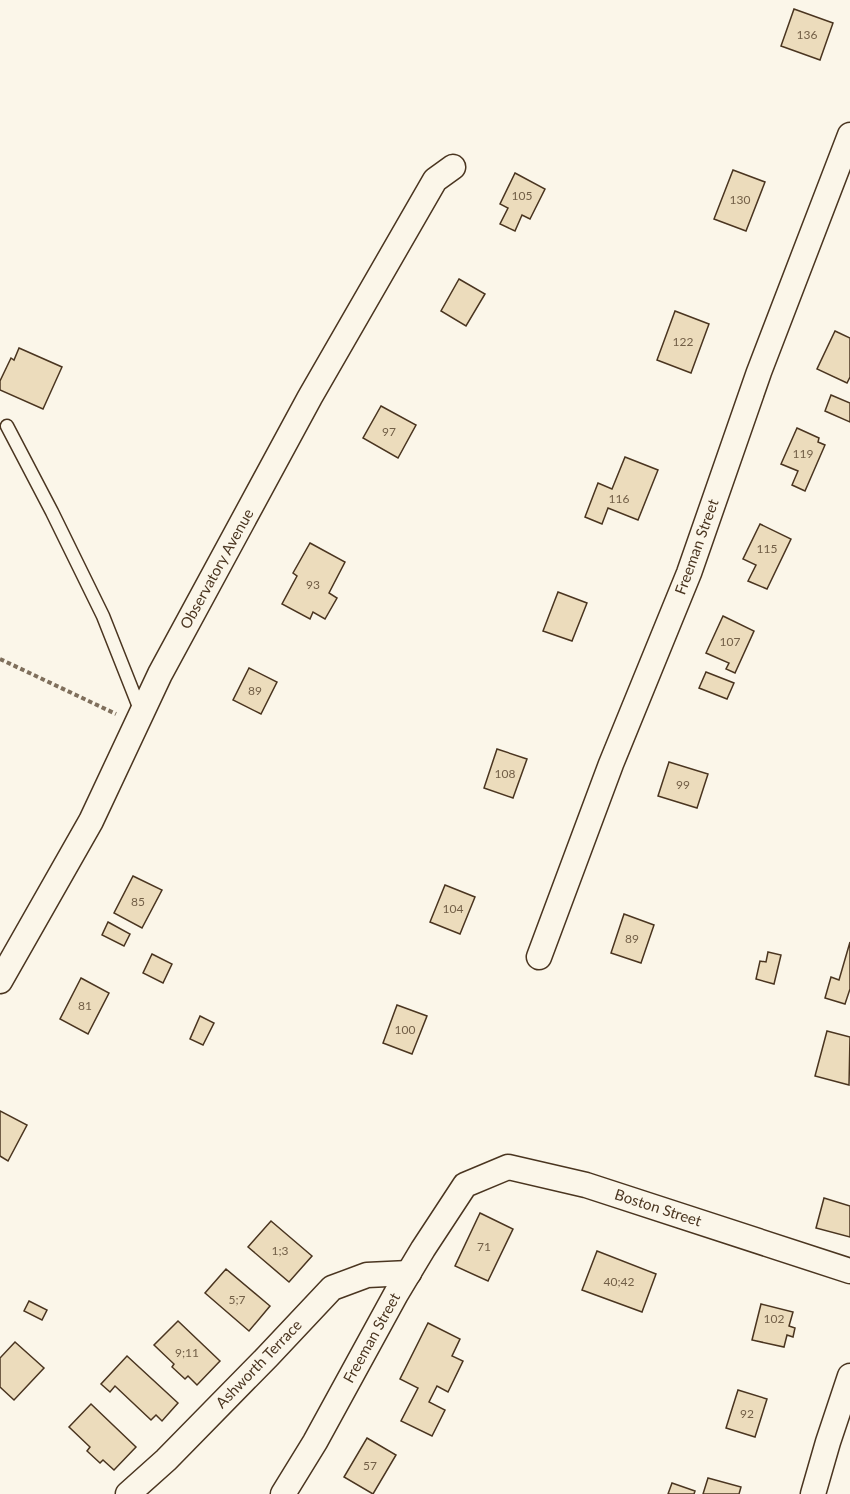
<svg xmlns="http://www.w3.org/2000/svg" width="850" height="1494" font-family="Lato,sans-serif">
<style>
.building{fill:#ecdcbc;stroke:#4a3520;stroke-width:1.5}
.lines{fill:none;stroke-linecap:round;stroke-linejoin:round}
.lane-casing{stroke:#4a3520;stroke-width:15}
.street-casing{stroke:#4a3520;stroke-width:27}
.path{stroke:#7f6f5c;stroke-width:4;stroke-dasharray:4.5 3;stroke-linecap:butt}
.lane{stroke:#fbf6e9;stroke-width:12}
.street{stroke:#fbf6e9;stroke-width:24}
.labels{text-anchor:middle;stroke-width:4.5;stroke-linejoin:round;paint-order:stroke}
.number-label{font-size:12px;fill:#725f47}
.street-label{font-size:15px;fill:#4a3520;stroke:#fbf6e9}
</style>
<rect width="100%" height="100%" fill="#fbf6e9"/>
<g class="building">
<polygon points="794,9 833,23 820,60 781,46"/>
<polygon points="733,170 765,182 746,231 714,219"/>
<polygon points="515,173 545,189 530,219 522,215 515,231 500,224 508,208 500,204"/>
<polygon points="459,279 485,294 466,326 441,311"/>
<polygon points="675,311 709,324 691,373 657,360"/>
<polygon points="835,331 850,338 850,377 847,383 817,369"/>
<polygon points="19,348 62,367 43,409 0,390 0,381 11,358 14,360"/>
<polygon points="831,395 850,403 850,422 825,411"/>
<polygon points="381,406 416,425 398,458 363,438"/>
<polygon points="797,428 819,438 818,442 825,445 805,491 792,485 798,471 781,464"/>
<polygon points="625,457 658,470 638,520 608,508 602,524 585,517 598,483 612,489"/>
<polygon points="760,524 791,539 767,589 748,581 756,565 743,559"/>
<polygon points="310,543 345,562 329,593 337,598 325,619 313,612 310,619 282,604 297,576 293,573"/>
<polygon points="558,592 587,603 572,641 543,631"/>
<polygon points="723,616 754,631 735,673 726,669 729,663 706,653"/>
<polygon points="249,668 277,682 261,714 233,700"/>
<polygon points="706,672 734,683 727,699 699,688"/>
<polygon points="497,749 527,759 513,798 484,788"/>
<polygon points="669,762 708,774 697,808 658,796"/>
<polygon points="133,876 162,890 142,928 114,913"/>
<polygon points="445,885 475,897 460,934 430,922"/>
<polygon points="624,914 654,925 641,963 611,953"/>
<polygon points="108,922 130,934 124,946 102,935"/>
<polygon points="850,942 850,989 845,1004 825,998 831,977 839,980"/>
<polygon points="768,952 781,955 774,984 756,979 760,961 766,962"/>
<polygon points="152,954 172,964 163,983 143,973"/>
<polygon points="81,978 109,993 88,1034 60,1019"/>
<polygon points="397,1005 427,1016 412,1054 383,1043"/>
<polygon points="200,1016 214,1023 203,1045 190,1039"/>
<polygon points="827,1031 850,1037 849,1085 815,1076"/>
<polygon points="0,1111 27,1125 8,1161 0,1156"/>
<polygon points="824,1198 850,1206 850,1237 816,1228"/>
<polygon points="480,1213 513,1229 488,1281 455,1266"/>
<polygon points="271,1221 312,1256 289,1282 248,1247"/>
<polygon points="597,1251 656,1274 642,1312 582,1290"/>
<polygon points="226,1269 270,1306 249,1331 205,1293"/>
<polygon points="29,1301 47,1310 42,1320 24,1311"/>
<polygon points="761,1304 793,1312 789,1326 795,1328 793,1337 787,1335 784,1347 752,1340"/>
<polygon points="178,1321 220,1361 197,1385 188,1376 185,1379 172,1367 174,1364 154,1345"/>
<polygon points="428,1323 460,1339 452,1356 463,1361 448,1392 437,1386 429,1402 445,1410 432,1436 401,1421 418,1388 400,1379"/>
<polygon points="15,1342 44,1368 14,1400 0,1387 0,1358"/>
<polygon points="127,1356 178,1403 162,1421 156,1415 151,1420 115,1386 110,1392 101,1384"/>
<polygon points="738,1390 767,1399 755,1437 726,1428"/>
<polygon points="91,1404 136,1447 114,1470 103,1460 100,1463 87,1451 90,1447 69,1427"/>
<polygon points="367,1438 396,1455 373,1494 344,1477"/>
<polygon points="708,1478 741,1487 739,1494 703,1494"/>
<polygon points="672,1483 695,1491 694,1494 668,1494"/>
</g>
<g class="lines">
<g class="lane-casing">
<polyline id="lane" points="7,426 52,512 103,616 141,712"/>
</g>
<g class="street-casing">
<g id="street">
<polyline points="539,957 611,764 689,573 759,372 850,135"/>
<polyline points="0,981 91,821 160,674 310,397 435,180 453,167"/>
<polyline points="128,1494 166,1460 268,1356 332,1288 367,1275 409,1273"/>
<polyline points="283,1494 315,1442 396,1294 423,1249 465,1185 508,1167 586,1185 850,1271"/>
<polyline points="813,1494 828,1442 850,1376"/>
</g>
</g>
<polyline class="path" points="0,659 116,714"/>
<use href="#lane" class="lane"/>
<use href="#street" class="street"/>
</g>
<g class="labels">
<g class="number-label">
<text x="807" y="39">136</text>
<text x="522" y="200">105</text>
<text x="740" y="204">130</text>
<text x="683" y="346">122</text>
<text x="389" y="436">97</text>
<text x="803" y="458">119</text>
<text x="619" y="503">116</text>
<text x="767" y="553">115</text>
<text x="313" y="589">93</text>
<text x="730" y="646">107</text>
<text x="255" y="695">89</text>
<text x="505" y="778">108</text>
<text x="683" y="789">99</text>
<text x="138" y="906">85</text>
<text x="453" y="913">104</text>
<text x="632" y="943">89</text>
<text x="85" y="1010">81</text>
<text x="405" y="1034">100</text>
<text x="484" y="1251">71</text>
<text x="280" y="1255">1;3</text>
<text x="619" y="1286">40;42</text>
<text x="237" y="1304">5;7</text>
<text x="774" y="1323">102</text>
<text x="187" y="1357">9;11</text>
<text x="747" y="1418">92</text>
<text x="370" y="1470">57</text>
</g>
<g class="street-label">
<text transform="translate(697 547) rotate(-70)" y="5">Freeman Street</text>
<text transform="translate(217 569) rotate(-61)" y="5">Observatory Avenue</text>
<text transform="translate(658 1208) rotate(18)" y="5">Boston Street</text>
<text transform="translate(372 1338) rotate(-61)" y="5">Freeman Street</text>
<text transform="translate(259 1364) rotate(-46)" y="5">Ashworth Terrace</text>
</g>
</g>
</svg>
